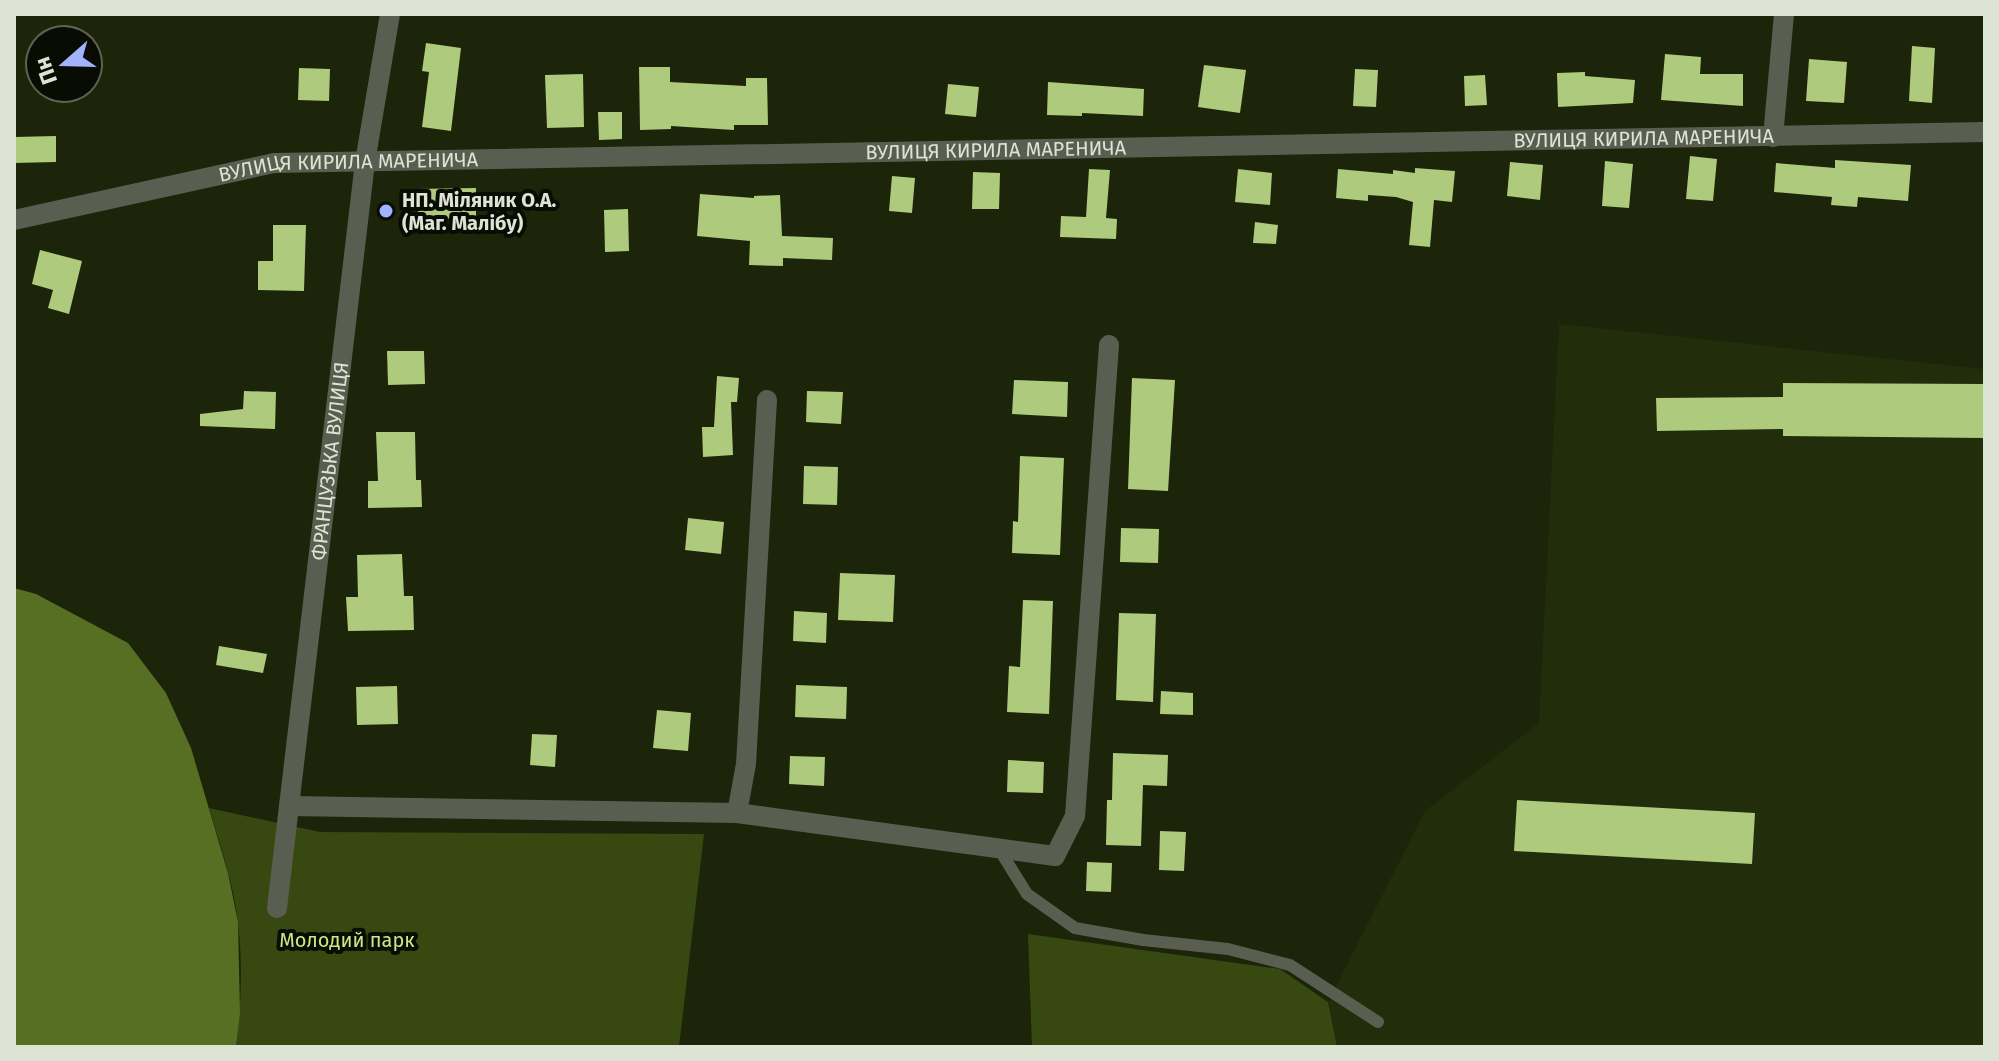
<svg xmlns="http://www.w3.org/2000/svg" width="1999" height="1061" font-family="'Fira Sans',sans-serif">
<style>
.built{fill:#222d0c}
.green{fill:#374811}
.water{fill:#576f23}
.building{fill:#aeca7d}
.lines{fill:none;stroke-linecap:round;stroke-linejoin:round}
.lane{stroke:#595e51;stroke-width:12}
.street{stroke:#595e51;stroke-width:20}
.poi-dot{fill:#a3b2fd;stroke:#080c03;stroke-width:3}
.labels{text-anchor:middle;stroke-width:8;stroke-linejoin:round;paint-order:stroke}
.street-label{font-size:20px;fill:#dee4d4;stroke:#080c03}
.poi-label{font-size:20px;font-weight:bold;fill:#dee4d4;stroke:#080c03;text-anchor:start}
.park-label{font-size:20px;fill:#c7ea84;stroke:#080c03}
</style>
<rect width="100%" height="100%" fill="#1c240a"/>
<polygon class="built" points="1559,324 1985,369 1985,1047 1337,1047 1328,1002 1425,811 1539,723"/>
<g class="green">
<path d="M209,808L320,832L704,834L679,1047H236C241,1007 243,963 238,923C234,884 220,845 209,808Z"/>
<polygon points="1028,934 1280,969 1328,1002 1337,1047 1032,1047"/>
</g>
<polygon class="water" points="14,588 36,594 128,643 166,693 191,748 228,873 238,922 240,1013 236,1047 14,1047"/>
<g class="building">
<polygon points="426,43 461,48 451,131 422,127 429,72 422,71"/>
<polygon points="1912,46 1935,48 1932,103 1909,101"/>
<polygon points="1665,54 1701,57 1700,74 1743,74 1743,106 1661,100"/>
<polygon points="1809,59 1847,62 1844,103 1806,101"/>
<polygon points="1204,65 1246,70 1240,113 1198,107"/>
<polygon points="639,67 670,67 670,82 746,86 746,78 767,78 768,125 734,125 734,130 671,126 671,129 640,130"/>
<polygon points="299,68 330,69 329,101 298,100"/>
<polygon points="1355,69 1378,70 1376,107 1353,106"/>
<polygon points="1585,72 1585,76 1635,80 1633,103 1558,107 1557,73"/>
<polygon points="583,74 584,127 547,128 545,75"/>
<polygon points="1485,75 1487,105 1465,106 1464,76"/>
<polygon points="1048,82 1144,89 1143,116 1082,113 1082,116 1047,115"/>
<polygon points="948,84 979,87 976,117 945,114"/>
<polygon points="598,112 622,112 622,139 599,140"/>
<polygon points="56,136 56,162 14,163 14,137"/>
<polygon points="1690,156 1717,159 1713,201 1686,199"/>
<polygon points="1835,160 1911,165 1908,201 1858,197 1857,207 1831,205 1832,197 1774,192 1776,163 1835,168"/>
<polygon points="1605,161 1633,164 1629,208 1602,206"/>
<polygon points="1510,162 1543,165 1540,200 1507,196"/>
<polygon points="1415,168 1455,171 1452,202 1434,200 1430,247 1409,245 1413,202 1396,197 1368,195 1368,201 1336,198 1338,169 1393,174 1393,170 1415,173"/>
<polygon points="1089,169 1110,170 1106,218 1117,219 1116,239 1060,237 1061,216 1086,217"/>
<polygon points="1238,169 1272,173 1270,205 1235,202"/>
<polygon points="973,172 1000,173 999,209 972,209"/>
<polygon points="892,176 915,178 912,213 889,211"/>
<polygon points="476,188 476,218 418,219 418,189"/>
<polygon points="700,194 754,198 754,196 780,195 782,236 833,238 832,260 783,258 783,266 749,265 750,241 697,236"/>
<polygon points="628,209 629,251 605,252 604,210"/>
<polygon points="1255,222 1278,225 1276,244 1253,243"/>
<polygon points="273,225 306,225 304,291 258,290 258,261 273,261"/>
<polygon points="40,250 82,261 69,314 48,308 53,290 32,284"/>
<polygon points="387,351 424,351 425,384 388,385"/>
<polygon points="717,376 739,378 737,402 731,402 733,455 703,457 702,427 714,427"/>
<polygon points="1132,378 1175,380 1168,491 1128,489"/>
<polygon points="1014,380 1068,382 1067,417 1012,414"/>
<polygon points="1783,383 1985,384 1985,438 1783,436 1783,429 1657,431 1656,398 1783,397"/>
<polygon points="244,391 276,392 275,429 200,426 200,414 243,409"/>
<polygon points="807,391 843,392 841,424 806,422"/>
<polygon points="376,432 415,432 416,480 421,480 422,507 368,508 368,481 378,481"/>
<polygon points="1020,456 1064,458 1060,555 1012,553 1013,521 1018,522"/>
<polygon points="804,466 838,467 837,505 803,504"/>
<polygon points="688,518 724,522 721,554 685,550"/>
<polygon points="1121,528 1159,529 1158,563 1120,562"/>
<polygon points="402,554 404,596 413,596 414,630 348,631 346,597 358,597 357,555"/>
<polygon points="840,573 895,575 893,622 838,620"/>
<polygon points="1023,600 1053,601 1049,714 1007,712 1009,666 1020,667"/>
<polygon points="794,611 827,613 826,643 793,641"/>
<polygon points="1119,613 1156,614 1153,702 1116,700"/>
<polygon points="219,646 267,654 263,673 216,665"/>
<polygon points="796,685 847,687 846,719 795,717"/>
<polygon points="397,686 398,724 357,725 356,687"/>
<polygon points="1161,691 1193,693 1193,715 1160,714"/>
<polygon points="657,710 691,713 688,751 653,748"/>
<polygon points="532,734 557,735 555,767 530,765"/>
<polygon points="1113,753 1168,755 1167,786 1143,785 1141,846 1106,845 1107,800 1112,800"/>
<polygon points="790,756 825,757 824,786 789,784"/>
<polygon points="1008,760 1044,762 1043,793 1007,792"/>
<polygon points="1517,800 1755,813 1752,864 1514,851"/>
<polygon points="1160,831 1186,832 1184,871 1159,870"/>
<polygon points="1087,862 1112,863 1111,892 1086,891"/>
</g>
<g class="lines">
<polyline class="lane" points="999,849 1027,894 1075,928 1143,940 1228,949 1290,965 1378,1022"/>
<g class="street">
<polyline points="1773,137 1784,14"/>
<path id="s1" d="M14,220L274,163L1985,132"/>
<polyline points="289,806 737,813 746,764 767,400"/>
<polyline points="737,813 1055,856 1075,816 1109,345"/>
<path id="s2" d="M277,908L365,162L390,14"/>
</g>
</g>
<circle class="poi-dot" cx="386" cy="211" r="8"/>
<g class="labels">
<g class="street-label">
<text dy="7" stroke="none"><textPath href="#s1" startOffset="1636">ВУЛИЦЯ КИРИЛА МАРЕНИЧА</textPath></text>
<text dy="7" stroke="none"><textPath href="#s1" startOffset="988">ВУЛИЦЯ КИРИЛА МАРЕНИЧА</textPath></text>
<text dy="7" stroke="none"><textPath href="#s1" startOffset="340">ВУЛИЦЯ КИРИЛА МАРЕНИЧА</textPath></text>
<text dy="7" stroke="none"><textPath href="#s2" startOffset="450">ФРАНЦУЗЬКА ВУЛИЦЯ</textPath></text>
</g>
<g class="poi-label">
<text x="402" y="207">НП. Міляник О.А.<tspan x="402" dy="23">(Маг. Малібу)</tspan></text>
</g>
<g class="park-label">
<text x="347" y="947">Молодий парк</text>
</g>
</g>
<rect width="1999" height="1061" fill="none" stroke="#dee4d4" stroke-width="32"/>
<g transform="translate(64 64) rotate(250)"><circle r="38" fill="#080c03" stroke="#5e6257" stroke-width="2"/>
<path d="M0-6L14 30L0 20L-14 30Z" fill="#a3b2fd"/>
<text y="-12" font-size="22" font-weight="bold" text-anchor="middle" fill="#dee4d4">Пн</text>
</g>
</svg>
